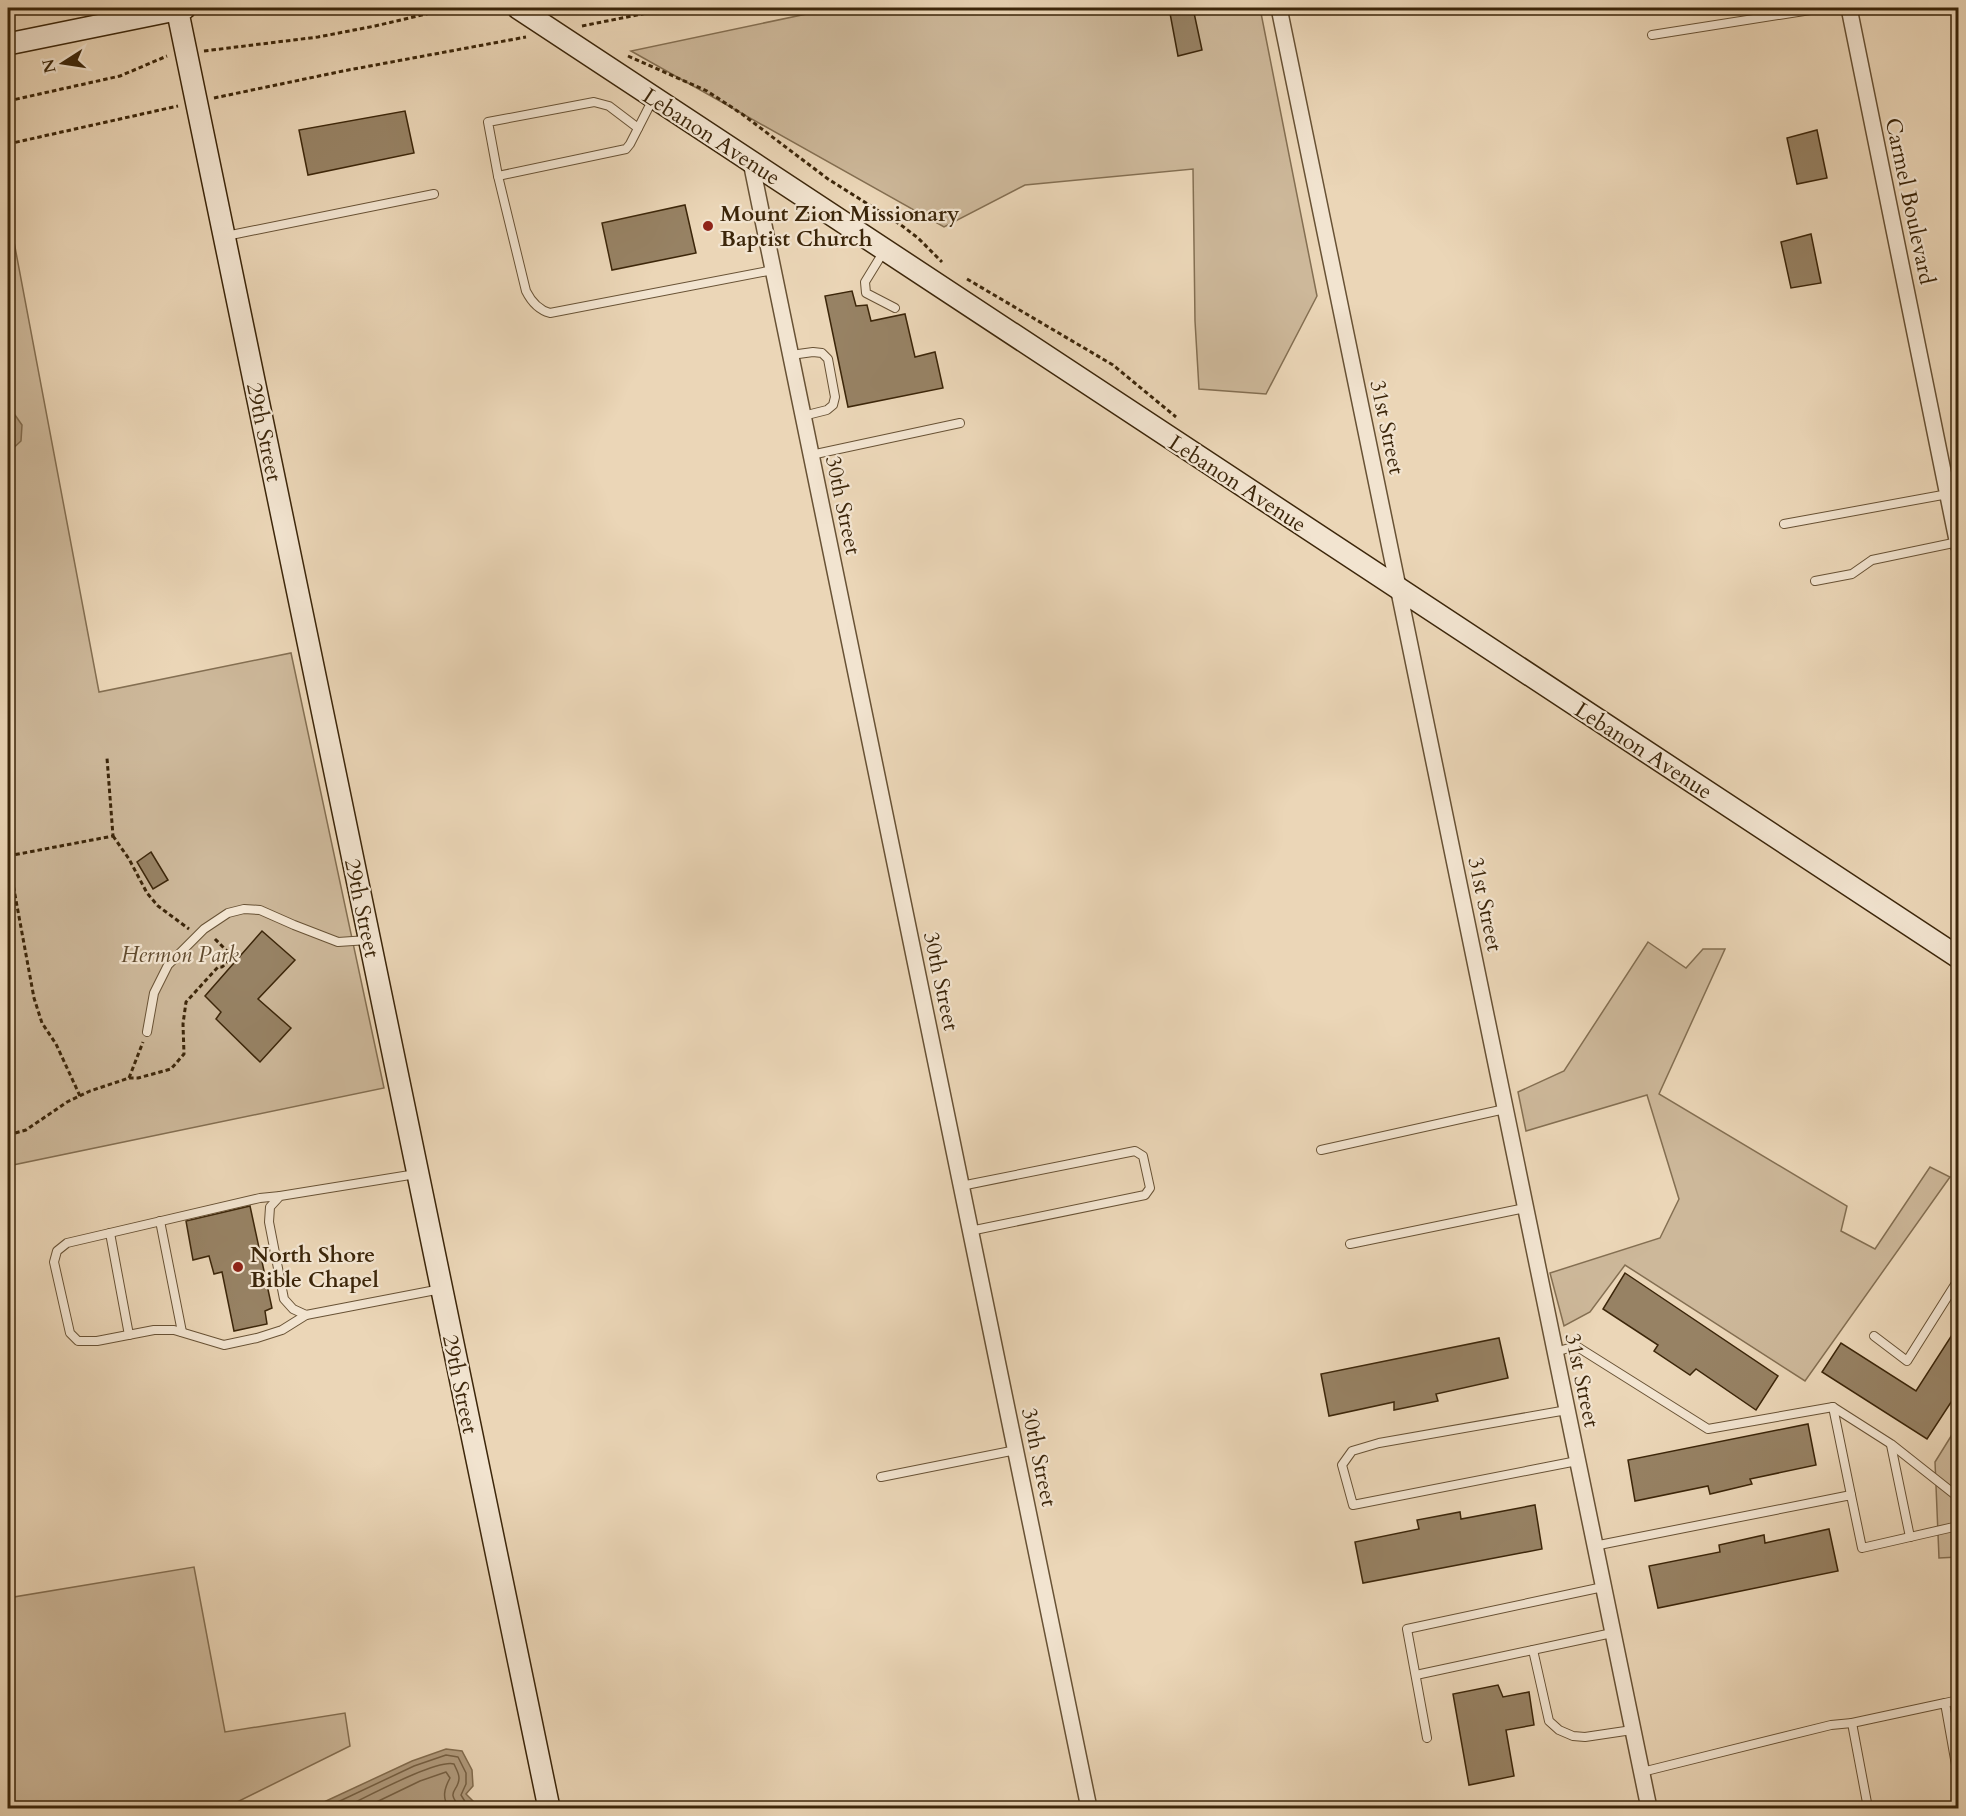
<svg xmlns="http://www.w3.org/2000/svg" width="1966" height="1816" font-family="Cardo,serif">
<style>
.green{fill:#cdb89a;stroke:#846f52;stroke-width:1.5}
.water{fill:#b09a7c;stroke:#826c4e;stroke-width:1.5}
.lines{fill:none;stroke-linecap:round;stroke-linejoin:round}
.shore{stroke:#766043;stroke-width:1.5}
.building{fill:#978264;stroke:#3c260a;stroke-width:1.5}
.lane-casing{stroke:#685235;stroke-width:10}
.street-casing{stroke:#685235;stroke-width:18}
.secondary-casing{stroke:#3c260a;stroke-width:24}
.path{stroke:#3c260a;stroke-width:3;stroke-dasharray:4.5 3;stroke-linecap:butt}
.lane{stroke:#f2e4d0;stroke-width:8}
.street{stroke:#f2e4d0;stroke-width:15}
.secondary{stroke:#f2e4d0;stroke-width:21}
.poi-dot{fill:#8f2418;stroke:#f2e4d0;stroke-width:2}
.labels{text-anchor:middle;stroke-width:4.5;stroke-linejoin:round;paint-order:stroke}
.street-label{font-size:22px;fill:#3c260a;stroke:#f2e4d0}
.poi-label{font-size:22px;font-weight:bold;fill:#3c260a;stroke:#f2e4d0;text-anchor:start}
.park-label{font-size:22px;font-style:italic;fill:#604a2e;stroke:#f2e4d0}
</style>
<rect width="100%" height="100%" fill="#ebd6b7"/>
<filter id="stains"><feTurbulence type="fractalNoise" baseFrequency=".00333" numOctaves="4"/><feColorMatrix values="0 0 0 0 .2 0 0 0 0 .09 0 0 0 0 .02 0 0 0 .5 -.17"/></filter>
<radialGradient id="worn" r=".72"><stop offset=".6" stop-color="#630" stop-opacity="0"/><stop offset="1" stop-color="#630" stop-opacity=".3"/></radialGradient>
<g class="green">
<polygon points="835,8 1260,8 1317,296 1266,394 1199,389 1195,321 1193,169 1025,185 944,227 631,51"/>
<polygon points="8,210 99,692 291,653 384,1088 8,1166"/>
<polygon points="1648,942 1686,968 1703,949 1725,949 1659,1094 1847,1206 1841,1231 1875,1249 1930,1167 1950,1177 1805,1381 1625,1265 1590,1312 1564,1326 1550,1273 1660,1238 1679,1199 1647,1095 1526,1131 1518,1092 1564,1071"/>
<polygon points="1958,1425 1958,1557 1939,1558 1935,1462"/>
<polygon points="194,1567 225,1732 345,1713 350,1746 225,1808 8,1808 8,1598"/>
</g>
<g class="water">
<polygon points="8,405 22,425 21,441 8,453"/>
<polygon points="446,1749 462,1751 472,1770 473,1786 466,1794 475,1803 475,1808 311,1808 412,1761"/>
</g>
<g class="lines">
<g class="shore">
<polyline points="325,1808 414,1766 446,1755 458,1757 466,1773 466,1784 461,1795 469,1808"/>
<path d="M343,1808C363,1799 436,1759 454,1764C456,1769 459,1773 459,1778C459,1792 444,1790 461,1808"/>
<path d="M364,1808L420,1781L446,1772L450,1778C444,1789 442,1798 449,1808"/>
</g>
</g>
<g class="building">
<polygon points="1169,8 1193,8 1202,50 1178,56"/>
<polygon points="405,111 414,153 308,175 299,130"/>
<polygon points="1817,130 1827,178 1797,184 1787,138"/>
<polygon points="685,205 696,253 612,270 602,223"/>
<polygon points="1811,234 1821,283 1791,288 1781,242"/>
<polygon points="852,291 856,306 867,305 871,321 905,314 915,357 935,352 943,388 848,407 825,296"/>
<polygon points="151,852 168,880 153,889 137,862"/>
<polygon points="262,931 295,960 258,999 291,1028 260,1062 216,1019 221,1012 205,996"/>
<polygon points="250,1206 272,1308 265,1311 267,1324 234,1331 222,1272 214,1274 209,1256 193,1260 186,1221"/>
<polygon points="1625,1273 1778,1376 1756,1410 1696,1369 1690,1375 1654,1351 1658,1345 1603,1309"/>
<polygon points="1959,1324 1959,1390 1927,1439 1822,1372 1841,1343 1916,1391"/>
<polygon points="1499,1338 1508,1378 1436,1394 1438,1401 1394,1410 1394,1402 1329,1416 1321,1374"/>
<polygon points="1808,1424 1816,1465 1750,1479 1752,1484 1710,1494 1708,1486 1635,1501 1628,1460"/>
<polygon points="1535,1505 1542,1549 1363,1583 1355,1542 1419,1529 1417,1520 1460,1512 1461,1519"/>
<polygon points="1829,1529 1838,1571 1658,1608 1649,1566 1720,1552 1719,1545 1764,1535 1765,1543"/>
<polygon points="1498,1685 1503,1697 1529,1692 1534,1725 1506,1730 1514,1776 1469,1785 1453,1694"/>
</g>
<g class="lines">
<g class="lane-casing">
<g id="lane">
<polyline points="1652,35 1823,8"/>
<path d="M653,99L630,144L626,149L498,176L526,291C531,301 539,310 550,313L773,270"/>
<polyline points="498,176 488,122 594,102 609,106 638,128"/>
<polyline points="226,236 434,194"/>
<polyline points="884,251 865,282 866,293 895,308"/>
<polyline points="791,355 813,352 822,353 828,359 835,397 833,405 827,410 803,416"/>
<polyline points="811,455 960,423"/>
<polyline points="1784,524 1948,494"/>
<polyline points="1815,581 1852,574 1872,560 1958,542"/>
<polyline points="147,1032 154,993 168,965 204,929 228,913 244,909 260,910 294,925 338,942 368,940"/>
<polyline points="1321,1150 1505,1109"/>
<polyline points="416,1174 280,1196 270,1207 269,1222 284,1299 293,1309 306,1315 441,1289"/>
<polyline points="961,1186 1135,1151 1143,1156 1150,1188 1145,1195 970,1231"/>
<polyline points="280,1196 260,1198 67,1243 57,1251 54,1262 70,1333 78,1341 97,1341 154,1330 174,1330 224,1345 257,1338 282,1330 306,1315"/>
<polyline points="160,1221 182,1332"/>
<polyline points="110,1233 129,1335"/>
<polyline points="1350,1244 1525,1208"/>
<polyline points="1874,1336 1907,1361 1958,1280"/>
<polyline points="1555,1352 1576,1346 1708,1429 1833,1407 1891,1444 1958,1497"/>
<polyline points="1833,1407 1851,1495"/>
<polyline points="1567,1410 1379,1443 1352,1451 1342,1465 1353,1505 1577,1461"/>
<polyline points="1891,1445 1910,1537"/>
<polyline points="881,1477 1016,1450"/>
<polyline points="1594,1546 1851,1495 1862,1548 1958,1526"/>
<polyline points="1533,1650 1549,1721 1559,1730 1573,1736 1585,1737 1632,1730"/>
<polyline points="1416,1675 1612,1633"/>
<polyline points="1945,1703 1958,1700"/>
<polyline points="1427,1738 1407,1629 1603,1587"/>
<polyline points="1642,1772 1831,1725 1852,1723"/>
<polyline points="1868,1808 1852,1723 1945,1703 1958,1776"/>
</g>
</g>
<g class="street-casing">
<g id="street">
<polyline points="1279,8 1649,1808"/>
<polyline points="1849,8 1958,545"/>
<polyline points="751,162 1089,1808"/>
</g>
</g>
<g class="secondary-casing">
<g id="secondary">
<polyline points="177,8 549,1808"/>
<polyline points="518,8 1958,957"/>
<polyline points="8,44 185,8"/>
</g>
</g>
<g class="path">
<polyline points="582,26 672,8"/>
<polyline points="204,51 318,37 375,26 452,8"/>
<polyline points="628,56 707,91 742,114 828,179 901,225 918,238 942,262"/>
<polyline points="214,98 343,71 526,37"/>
<polyline points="8,101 120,76 167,56"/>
<polyline points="8,144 178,106"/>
<polyline points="967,279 1113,365 1176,417"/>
<polyline points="113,836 129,859 147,893 158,906 189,929"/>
<polyline points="8,856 113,836 107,758"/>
<polyline points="8,857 34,998 42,1023 56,1044 80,1096"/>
<polyline points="129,1078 143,1042"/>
<polyline points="8,1135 26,1130 67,1102 90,1091 129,1078 138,1078 171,1069 184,1054 183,1024 186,1002 218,967 222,967 233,957 214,938"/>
</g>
<use href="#lane" class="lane"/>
<use href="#street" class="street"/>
<use href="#secondary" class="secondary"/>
</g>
<g class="poi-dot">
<circle cx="708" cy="226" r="6"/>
<circle cx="238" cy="1267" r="6"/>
</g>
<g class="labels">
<g class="street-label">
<text transform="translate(712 136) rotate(33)" y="8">Lebanon Avenue</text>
<text transform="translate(1911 201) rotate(78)" y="8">Carmel Boulevard</text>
<text transform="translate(1388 427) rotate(78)" y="8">31st Street</text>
<text transform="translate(265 432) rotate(78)" y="8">29th Street</text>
<text transform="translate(1238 483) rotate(33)" y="8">Lebanon Avenue</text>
<text transform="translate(844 505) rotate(78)" y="8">30th Street</text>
<text transform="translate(1644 750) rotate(33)" y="8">Lebanon Avenue</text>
<text transform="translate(1486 904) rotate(78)" y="8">31st Street</text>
<text transform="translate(363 908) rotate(78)" y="8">29th Street</text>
<text transform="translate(942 981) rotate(78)" y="8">30th Street</text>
<text transform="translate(1583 1380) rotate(78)" y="8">31st Street</text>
<text transform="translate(461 1384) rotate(78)" y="8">29th Street</text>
<text transform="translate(1040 1457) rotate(78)" y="8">30th Street</text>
</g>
<g class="poi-label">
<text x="720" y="221">Mount Zion Missionary<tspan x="720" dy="25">Baptist Church</tspan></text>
<text x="250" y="1262">North Shore<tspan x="250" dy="25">Bible Chapel</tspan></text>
</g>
<g class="park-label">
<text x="180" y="962">Hermon Park</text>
</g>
</g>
<rect width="1966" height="1816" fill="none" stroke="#ebd6b7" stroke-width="30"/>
<rect x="9" y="9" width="1948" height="1798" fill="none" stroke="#3c260a" stroke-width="3"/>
<rect x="15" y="15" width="1936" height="1786" fill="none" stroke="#3c260a" stroke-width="1.5"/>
<g transform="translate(63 63) rotate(258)" stroke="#f2e4d0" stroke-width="4.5" paint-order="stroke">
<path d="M0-4.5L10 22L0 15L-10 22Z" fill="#3c260a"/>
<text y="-9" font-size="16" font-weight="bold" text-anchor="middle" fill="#3c260a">N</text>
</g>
<rect width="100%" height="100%" filter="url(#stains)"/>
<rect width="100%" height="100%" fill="url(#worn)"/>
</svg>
